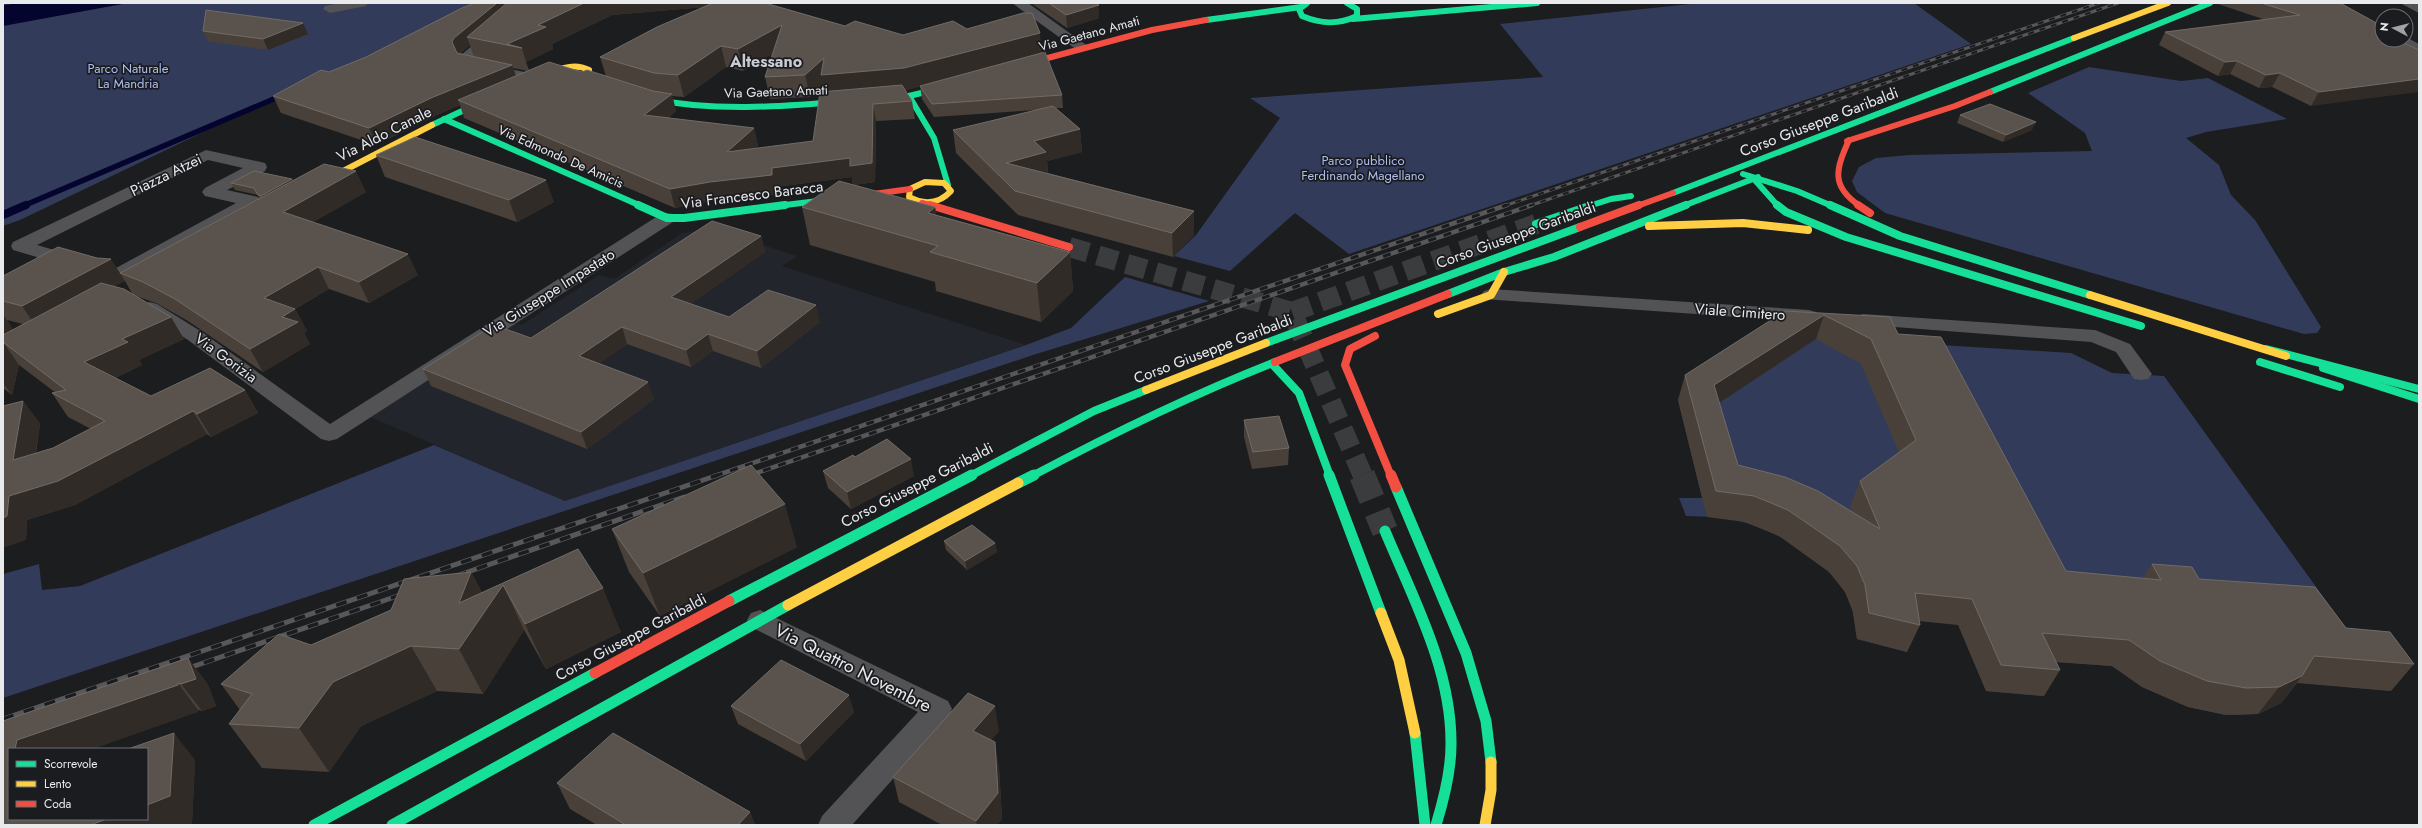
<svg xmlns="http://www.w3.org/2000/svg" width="2422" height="828" font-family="Jost,sans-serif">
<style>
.built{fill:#23252d}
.green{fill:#323b5a}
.water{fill:#05042f}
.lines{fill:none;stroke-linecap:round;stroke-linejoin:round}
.stream-far1{stroke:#05042f;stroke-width:5.5}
.stream{stroke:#05042f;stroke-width:8}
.secondary-tunnel-far1{stroke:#3b3c3e;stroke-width:20;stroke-dasharray:20 10;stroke-linecap:butt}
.secondary-tunnel{stroke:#3b3c3e;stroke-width:26;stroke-dasharray:26 14;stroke-linecap:butt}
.street{fill:#535355;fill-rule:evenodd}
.fast-far2{stroke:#16e098;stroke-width:6}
.fast-far1{stroke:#16e098;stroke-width:8}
.fast{stroke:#16e098;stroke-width:11}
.slow-far2{stroke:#ffcf43;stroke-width:6}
.slow-far1{stroke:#ffcf43;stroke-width:8}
.slow{stroke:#ffcf43;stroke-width:11}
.jam-far2{stroke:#f24e42;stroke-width:6}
.jam-far1{stroke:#f24e42;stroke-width:8}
.jam{stroke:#f24e42;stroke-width:11}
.rail-far2-casing{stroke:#58585a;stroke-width:3}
.rail-far1-casing{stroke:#58585a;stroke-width:4.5}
.rail-casing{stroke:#58585a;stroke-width:5}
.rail-far2{stroke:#1b1c20;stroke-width:2;stroke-dasharray:6;stroke-linecap:butt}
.rail-far1{stroke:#1b1c20;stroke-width:3;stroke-dasharray:8;stroke-linecap:butt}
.rail{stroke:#1b1c20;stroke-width:3.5;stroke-dasharray:11;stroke-linecap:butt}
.wall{fill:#494139;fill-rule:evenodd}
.shaded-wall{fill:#302b27}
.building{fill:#5a534d;stroke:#716b66;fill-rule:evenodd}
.labels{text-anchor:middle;stroke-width:3.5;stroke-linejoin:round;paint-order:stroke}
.far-street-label{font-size:13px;fill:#e9eaec;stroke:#1b1c20}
.far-park-label{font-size:13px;fill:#acbef0;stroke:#1b1c20}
.street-label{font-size:15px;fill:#e9eaec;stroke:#1b1c20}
.far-district-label{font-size:16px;font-weight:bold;fill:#caccd1;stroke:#1b1c20}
.near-street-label{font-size:18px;fill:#e9eaec;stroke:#1b1c20}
</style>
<rect width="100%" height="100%" fill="#1c1d1f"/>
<polygon class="built" points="721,228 726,233 797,256 782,266 1026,345 565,501 368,416 512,324 523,324 599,275 614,279 682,233"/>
<g class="green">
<polygon points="3,3 516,3 241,114 20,220 3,226"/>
<polygon points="1700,3 1914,3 1971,44 1349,254 1295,213 1230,271 1174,256 1196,235 1280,118 1250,98 1543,77 1500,24"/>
<polygon points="2089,67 2181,81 2208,78 2287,119 2206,132 2186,138 2219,165 2231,195 2255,220 2321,327 2317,333 2304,334 1885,213 1857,192 1852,181 1859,167 1876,158 1909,155 2092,151 2085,133 2028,93"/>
<polygon points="1125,277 1209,301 1033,355 3,698 3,574 39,564 42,590 80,586 434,445 565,501 1026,345 1071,328"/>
<path d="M1777,335L2071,353L2112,373L2164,376L2391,691L2293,682L2281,703L2258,714L2226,715L2188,707L2142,687L2112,666L2027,660L2044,696L1986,691L1966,643L1975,644L1968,625L1902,619L1907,652L1857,639C1854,623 1854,606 1845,592C1825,560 1782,534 1746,523C1727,516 1705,517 1686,516L1679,498H1702L1678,400Z"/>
</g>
<polygon class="water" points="22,3 128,3 3,26 3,5"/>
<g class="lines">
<polyline class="stream-far1" points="23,206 283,95"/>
<polyline class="stream" points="3,215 26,205"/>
<g class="secondary-tunnel-far1">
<polyline points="1069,247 1292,312 1363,476"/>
<polyline points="1292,312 1536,224"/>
</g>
<polyline class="secondary-tunnel" points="1362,475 1385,531"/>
<g class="street">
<polygon points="340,3 368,3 366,6 330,13 323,9 325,6"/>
<polygon points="523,3 538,3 474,59 474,62 545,76 548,79 545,82 540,84 463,68 459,58 461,55"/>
<polygon points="1012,3 1028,3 1089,47 1087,50 1077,50"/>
<polygon points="2400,3 2419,4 2419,13"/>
<polygon points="2406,37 2419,44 2419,54 2395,40 2406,40"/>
<path d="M206,150L265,163L267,167L265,171L227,190L258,197L261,201L258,205L125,279H111L13,250L11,246L13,242ZM208,160L243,168L205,188L202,192L205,196L236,203L116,268L37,245Z"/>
<polygon points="667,213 673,214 676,218 673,222 337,439 329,441 321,439 188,340 143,312 140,308 143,304 150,302 157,304 202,332 330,424 661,214"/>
<polygon points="1491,289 1809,310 1816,312 1819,316 1816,320 1809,322 1484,299 1481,295 1484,291"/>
<polygon points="1863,314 2095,330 2130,344 2152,374 2148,379 2141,380 2134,379 2116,352 2091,342 1856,324 1853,320 1856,316"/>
<polygon points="760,610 948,701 952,709 948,717 852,825 818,825 822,816 918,712 751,627 747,620 751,613"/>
</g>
<g class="fast-far2">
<path d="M1307,3L1299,9L1302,16C1321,24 1338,25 1357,16V9L1347,3"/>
<polyline points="1353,19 1537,3"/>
<polyline points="1206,20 1301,7"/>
<polyline points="1990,92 2210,3"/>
<polyline points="909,96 934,138 948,185"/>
<path d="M645,98C713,112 780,107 848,101"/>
<polyline points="880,98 909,96 950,86"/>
<polyline points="444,119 641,206"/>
<polyline points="432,125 488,99"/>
<polyline points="1743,174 1797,191 1832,206"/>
<polyline points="1753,178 1778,206"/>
<polyline points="1673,193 2074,38"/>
<polyline points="777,206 859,196"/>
<polyline points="1589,206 1611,199 1631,196"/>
<polyline points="1683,206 1758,177"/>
</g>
<g class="fast-far1">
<polyline points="638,205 667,218 684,218 785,205"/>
<polyline points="1777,205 1786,212 1846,237 2141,326"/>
<polyline points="1830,205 1900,236 2090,295"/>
<polyline points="1536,224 1592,205"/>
<polyline points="1448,294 1504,272 1554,257 1686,205"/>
<polyline points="1266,343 1580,227"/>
<polyline points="2266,349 2419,389"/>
<polyline points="2260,362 2340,387"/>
<polyline points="1273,365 1299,393 1330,476"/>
<polyline points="2323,368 2419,399"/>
<polyline points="970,476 1094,411 1146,390"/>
<path d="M1032,476C1111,434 1191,395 1275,362"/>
</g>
<g class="fast">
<polyline points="1329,475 1381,613"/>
<polyline points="1018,483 1034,475"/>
<polyline points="1396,487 1466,653 1486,721 1491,762"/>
<path d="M1385,531C1413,598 1452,670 1451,745C1451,772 1444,799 1436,825"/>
<polyline points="729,601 972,475"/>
<polyline points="1415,733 1425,825"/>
<polyline points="314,825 595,673"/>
<polyline points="392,825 788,605"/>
</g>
<g class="slow-far2">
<polyline points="2074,38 2168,3"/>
<path d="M539,80C555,71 571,61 589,70"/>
<path d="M925,182L944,183L951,191C939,204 924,205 909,197L910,189Z"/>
<polyline points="320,183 432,125"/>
</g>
<g class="slow-far1">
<polyline points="1649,226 1743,223 1808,230"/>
<polyline points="2090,295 2286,356"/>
<polyline points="1438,314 1491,295 1504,272"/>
<polyline points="1146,390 1266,343"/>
</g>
<g class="slow">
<polyline points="788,605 1018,483"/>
<polyline points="1381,613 1399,660 1415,733"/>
<polyline points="1485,825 1491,790 1491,762"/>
</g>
<g class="jam-far2">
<polyline points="1018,66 1152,30 1206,20"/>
<path d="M1849,140C1836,169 1830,186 1860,206"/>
<polyline points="1847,141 1955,106 1990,92"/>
<polyline points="859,196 910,189"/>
<polyline points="922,203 933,206"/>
<polyline points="1637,206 1673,193"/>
</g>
<g class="jam-far1">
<polyline points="930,205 1069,247"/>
<polyline points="1858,205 1870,213"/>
<polyline points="1580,227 1639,205"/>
<polyline points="1375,336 1350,349 1345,365 1391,476"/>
<polyline points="1275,362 1448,294"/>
</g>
<g class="jam">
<polyline points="1391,475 1396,487"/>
<polyline points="595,673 729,601"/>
</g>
<g class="rail-far2-casing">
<g id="rail-far2">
<polyline points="1504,206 2099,3"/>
<polyline points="1529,206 2118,3"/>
</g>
</g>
<g class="rail-far1-casing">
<g id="rail-far1">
<polyline points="715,476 1507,205"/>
<polyline points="748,476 1532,205"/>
</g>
</g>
<g class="rail-casing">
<g id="rail">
<polyline points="747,476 751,475"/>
<polyline points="456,576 684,497"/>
<polyline points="183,670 406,593"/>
<polyline points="3,719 718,475"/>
</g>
</g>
<use href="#rail-far2" class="rail-far2"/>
<use href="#rail-far1" class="rail-far1"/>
<use href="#rail" class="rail"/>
</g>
<g class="wall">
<path d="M475,3H765L845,26L903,35L967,29L1042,53L1062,95L1063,108H1056L1080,129L1082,152L1047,161L1048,173L1194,211V235L1173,257L1018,215L956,153L953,130L1036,110L934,117L922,99L920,86L905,90L912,101L915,119L876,121L875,182L853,185L852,177L776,187L777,194L715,200L675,208L464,118L460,105L437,115L376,145L281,113L273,96L366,57ZM705,7L600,57L606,76L582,72L529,70L526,62L553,49L552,44L612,15ZM470,45L474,57L460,54ZM772,54L765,77L770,99L810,97L823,84L825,92L813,141L755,149L758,146L754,128L668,118L676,111L672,96L684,97L726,67L743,71ZM513,68L528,71L516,76Z"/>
<polygon points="1031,3 1096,3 1099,18 1067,28"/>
<polygon points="2218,3 2340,3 2407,40 2405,44 2311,106 2272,87 2259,88 2230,74 2218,76 2159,45 2165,32 2266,20 2218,4"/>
<polygon points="203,31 308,34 268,50 208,41"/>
<polygon points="1960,115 2032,130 2003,142 1957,123"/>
<polygon points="376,155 554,202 517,222 385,177"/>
<path d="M292,179L293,180L366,192L313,222L418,275L369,303L329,289L295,309L307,331L304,333L310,344L263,372L188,321L156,303L133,295L184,339L139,360L142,365L115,378L151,396L245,390L258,413L211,437L207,434L75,505L27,520L26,540L23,401L40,424L36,453L53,448L91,429L68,417L52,393H56L19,365L12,395L3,388V276L120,273L259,198L258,195L235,190L231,183ZM125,281L133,295L114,286ZM7,320L23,324L13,330Z"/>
<polygon points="802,207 935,207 936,215 1070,252 1073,291 1041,322 936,291 935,282 810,245"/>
<polygon points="761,236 765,252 690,304 729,317 820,322 761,368 713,351 691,367 627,344 598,364 654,399 587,449 431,386 423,369 531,338"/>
<path d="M1785,311L1890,317L1898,334L2066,571L2143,578L2152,564L2199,579L2346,628L2414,664L2391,691L2297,683L2281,703L2258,714L2226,715L2188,707L2142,687L2112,666L2056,662L2060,670L2044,696L1986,691L1958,625L1919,621L1920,625L1907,652L1857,639L1853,612L1845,592L1829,572L1779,536L1745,522L1707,517L1678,400L1685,375ZM1816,339L1861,364L1899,452L1860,481L1850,507L1852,512L1738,465L1719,402Z"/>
<polygon points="1244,420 1289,448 1288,465 1252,469 1244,437"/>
<polygon points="855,457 914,476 851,509 828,488 823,471"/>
<polygon points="612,529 797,547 660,616 629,572"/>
<polygon points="944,541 995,543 997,552 967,570 946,550"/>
<polygon points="578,549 621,632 546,669 524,630 483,694 437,691 361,726 329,772 262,768 229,724 240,710 221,684 391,610 471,572 482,593"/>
<polygon points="188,658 208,685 216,706 202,711 198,710 198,712 9,749 9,819 195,760 192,823 187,825 3,825 3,721"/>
<polygon points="731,706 854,712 806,761 738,724"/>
<polygon points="999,731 991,740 999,768 1002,819 997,825 942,825 899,802 893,777"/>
<polygon points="557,783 750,812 755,825 597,825 570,809"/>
</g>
<g class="shaded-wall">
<polygon points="497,3 512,3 467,37 470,45 460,54 458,59 452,42 454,38"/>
<polygon points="584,3 722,3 716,6 612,15 552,44 553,49 526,62 522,48 507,44 538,25"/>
<polygon points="1099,5 1099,18 1067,28 1066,15"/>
<polygon points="303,23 308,34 268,50 263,39"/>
<polygon points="782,25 786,46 743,71 738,49"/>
<polygon points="1040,33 1042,54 908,90 826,97 823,84 810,97 805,75 824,58"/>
<polygon points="2407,40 2399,54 2399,41"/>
<polygon points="721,46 726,67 684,97 678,75"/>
<polygon points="2237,61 2230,74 2218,76 2225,62"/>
<polygon points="512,65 518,81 458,100 460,105 437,115 376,145 369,128 431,98"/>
<polygon points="2280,73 2272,87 2259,88 2266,75"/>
<polygon points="2419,79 2419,92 2311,106 2319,92"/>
<polygon points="672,94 676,111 649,133 644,115"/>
<polygon points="873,104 876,121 875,182 853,185 852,177 776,187 777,194 715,200 675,208 670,189 772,168"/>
<polygon points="2036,122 2032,130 2003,142 2006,135"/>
<polygon points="754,128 758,146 732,171 727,152"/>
<polygon points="1080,129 1082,152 1047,161 1048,175 1006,163 1034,141"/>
<polygon points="356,171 366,192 293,233 283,212"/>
<polygon points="292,179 296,187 265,204 261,196"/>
<polygon points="546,180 554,202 517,222 509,200"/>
<polygon points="935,207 941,245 928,213"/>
<polygon points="1194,211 1194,235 1173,257 1172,233"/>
<polygon points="761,236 765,252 676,314 671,297"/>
<polygon points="1070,252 1073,291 1041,322 1037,283"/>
<polygon points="408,254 418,275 369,303 359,282"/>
<polygon points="111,259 125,281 37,328 22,306"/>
<polygon points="318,267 329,289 275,320 264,298"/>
<polygon points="816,305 820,322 761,368 757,351"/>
<polygon points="295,309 307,331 304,333 310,344 263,372 250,349 282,317"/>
<polygon points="1824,315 1816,339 1707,411 1714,385"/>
<polygon points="3,316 4,316 19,338 3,342"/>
<polygon points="171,317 184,339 139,360 142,365 99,385 84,362 122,339"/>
<polygon points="622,327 627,344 585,373 579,356"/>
<polygon points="708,334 713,351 691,367 686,350"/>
<polygon points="3,342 19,365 12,395 3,383"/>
<polygon points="648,382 654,399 587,449 581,432"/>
<polygon points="245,390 258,413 211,437 197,414"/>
<polygon points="23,401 40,424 31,483 13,460"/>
<polygon points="193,411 207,434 75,505 27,520 26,540 3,548 3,518 9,496"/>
<polygon points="911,459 914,476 851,509 847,492"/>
<polygon points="785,504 797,547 660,616 643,573"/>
<polygon points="995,543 997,552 967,570 965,561"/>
<polygon points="471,572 488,606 503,585 524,630 483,694 459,649 459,603"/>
<polygon points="603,588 621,632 546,669 525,624"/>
<polygon points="411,646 437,691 361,726 329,772 299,728 333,682"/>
<polygon points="188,658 208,685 216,706 202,711 181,684"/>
<polygon points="2302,676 2281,703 2258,714 2279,687"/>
<polygon points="178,683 198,710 198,712 93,749 15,749 17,740"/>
<polygon points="849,695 854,712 806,761 800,744"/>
<polygon points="995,706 999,731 977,757 973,731"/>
<polygon points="174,733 195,760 192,823 187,825 90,825 107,819 147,819 147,805"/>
<polygon points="995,742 999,768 1002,819 997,825 977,825 976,821"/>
<polygon points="750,812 755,825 738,825"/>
</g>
<g class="building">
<polygon points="475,3 497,3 454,38 452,42 457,53 512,65 431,98 369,128 273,96 321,70 329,72 366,57 462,8"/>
<polygon points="507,3 584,3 538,25 546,27 507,44 522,48 467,37"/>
<polygon points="713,3 765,3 845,26 855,21 903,35 953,21 967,29 1023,13 1032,13 1040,33 904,68 821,75 824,58 805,75 765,77 782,25 738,49 721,46 678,75 654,73 600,57 657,27"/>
<polygon points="1049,3 1096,3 1099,5 1066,15"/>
<polygon points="2261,3 2340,3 2382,26 2382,40 2407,40 2399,41 2419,50 2419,79 2319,92 2280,73 2266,75 2237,61 2225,62 2165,32 2300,15"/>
<polygon points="206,10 303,23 263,39 203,31"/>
<polygon points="1045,52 1062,95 932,104 920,86"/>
<polygon points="549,62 582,72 587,70 653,91 672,94 644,115 754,128 727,152 813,141 820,92 902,85 912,101 873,104 872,163 850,166 850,158 772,168 772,175 710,182 670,189 458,100"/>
<polygon points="1990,104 2036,122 2006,135 1960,115"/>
<polygon points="1053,106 1080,129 1034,141 1046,152 1006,163 1194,211 1172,233 1015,191 953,130"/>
<polygon points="415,137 546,180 509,200 376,155"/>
<polygon points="324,164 356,171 283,212 408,254 359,282 318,267 264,298 295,309 282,317 298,322 250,349 175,299 143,282 120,273"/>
<polygon points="254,171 292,179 261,196 258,195 254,188 231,183"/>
<polygon points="839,181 935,207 928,213 1070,252 1037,283 930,252 938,246 802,207"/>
<polygon points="712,221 761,236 671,297 729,317 768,290 816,305 757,351 708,334 686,350 622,327 579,356 648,382 581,432 423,369 494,325 531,338"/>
<polygon points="58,247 97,258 111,259 22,306 3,301 3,276"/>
<polygon points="101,283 124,289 171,317 122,339 128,342 84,362 151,396 210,368 245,390 197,414 193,411 58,481 9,496 7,516 3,518 3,406 23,401 13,460 53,448 105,421 52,393 66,390 3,342 3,335"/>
<path d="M1785,311L1890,317L1898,334L1941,337L2066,571L2161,580L2152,564L2192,567L2199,579L2315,587L2346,628L2390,632L2414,664L2314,656L2302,676L2279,687L2246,688L2207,681L2160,661L2129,640L2042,633L2060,670L2001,665L1972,599L1915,593L1920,625L1869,613L1865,585L1857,566L1840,546L1788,510L1754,496L1716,491L1685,375ZM1824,315L1871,339L1916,440L1860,481L1880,529L1818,491L1785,477L1738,465L1714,385Z"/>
<polygon points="1279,416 1289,448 1253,452 1244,420"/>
<polygon points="887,439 911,459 847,492 823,471 853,455 855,457"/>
<polygon points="751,465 785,504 643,573 612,529"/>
<polygon points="972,525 995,543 965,561 944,541"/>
<polygon points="578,549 603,588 525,624 503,585 459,649 411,646 333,682 299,728 229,724 252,694 221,684 279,634 311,645 391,610 404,579 471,572 459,603"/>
<polygon points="188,658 196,679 181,684 178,683 178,685 17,740 15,749 9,749 9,819 107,819 90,825 3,825 3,721"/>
<polygon points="781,660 849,695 800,744 731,706"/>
<polygon points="968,693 995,706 973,731 995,742 998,793 976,821 893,777"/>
<polygon points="174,733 170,796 147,805 147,749 128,749"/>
<polygon points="613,733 750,812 738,825 626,825 557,783"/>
</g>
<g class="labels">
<g class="far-street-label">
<text transform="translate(1089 33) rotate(-15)" y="5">Via Gaetano Amati</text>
<text transform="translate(776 91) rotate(-2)" y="5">Via Gaetano Amati</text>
<text transform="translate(561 156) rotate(24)" y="5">Via Edmondo De Amicis</text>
</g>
<g class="far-park-label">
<text x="128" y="73">Parco Naturale<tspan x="128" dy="15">La Mandria</tspan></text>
<text x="1363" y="165">Parco pubblico<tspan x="1363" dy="15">Ferdinando Magellano</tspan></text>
</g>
<g class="street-label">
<text transform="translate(1819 122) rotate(-21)" y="5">Corso Giuseppe Garibaldi</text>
<text transform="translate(384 134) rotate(-27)" y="5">Via Aldo Canale</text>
<text transform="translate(166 175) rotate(-26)" y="5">Piazza Atzei</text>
<text transform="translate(752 195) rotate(-7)" y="5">Via Francesco Baracca</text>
<text transform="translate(1516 235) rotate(-20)" y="5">Corso Giuseppe Garibaldi</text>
<text transform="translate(549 293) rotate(-32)" y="5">Via Giuseppe Impastato</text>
<text transform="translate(1740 312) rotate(4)" y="5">Viale Cimitero</text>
<text transform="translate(1213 349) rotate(-21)" y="5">Corso Giuseppe Garibaldi</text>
<text transform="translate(226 358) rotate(36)" y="5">Via Gorizia</text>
<text transform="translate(917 485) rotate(-27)" y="5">Corso Giuseppe Garibaldi</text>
<text transform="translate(631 637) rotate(-28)" y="5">Corso Giuseppe Garibaldi</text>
</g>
<g class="far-district-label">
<text x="766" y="67">Altessano</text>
</g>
<g class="near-street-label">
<text transform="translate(853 668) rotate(27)" y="6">Via Quattro Novembre</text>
</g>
</g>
<rect width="2422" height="828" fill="none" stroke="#e9eaec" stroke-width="8"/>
<rect x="8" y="748" width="140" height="72" fill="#1b1c20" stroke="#6d6e72"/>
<rect x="16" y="761" width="20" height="6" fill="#16e098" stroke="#6d6e72"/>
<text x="44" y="768" font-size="12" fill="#e9eaec">Scorrevole</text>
<rect x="16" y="781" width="20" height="6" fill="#ffcf43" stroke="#6d6e72"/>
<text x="44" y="788" font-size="12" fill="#e9eaec">Lento</text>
<rect x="16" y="801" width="20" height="6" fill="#f24e42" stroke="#6d6e72"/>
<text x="44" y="808" font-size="12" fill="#e9eaec">Coda</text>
<g transform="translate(2394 28) rotate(277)"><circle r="19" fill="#1b1c20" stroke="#6d6e72"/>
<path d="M0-3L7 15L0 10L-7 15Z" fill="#a1a2a4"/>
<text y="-6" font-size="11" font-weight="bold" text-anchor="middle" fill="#e9eaec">N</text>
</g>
</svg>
